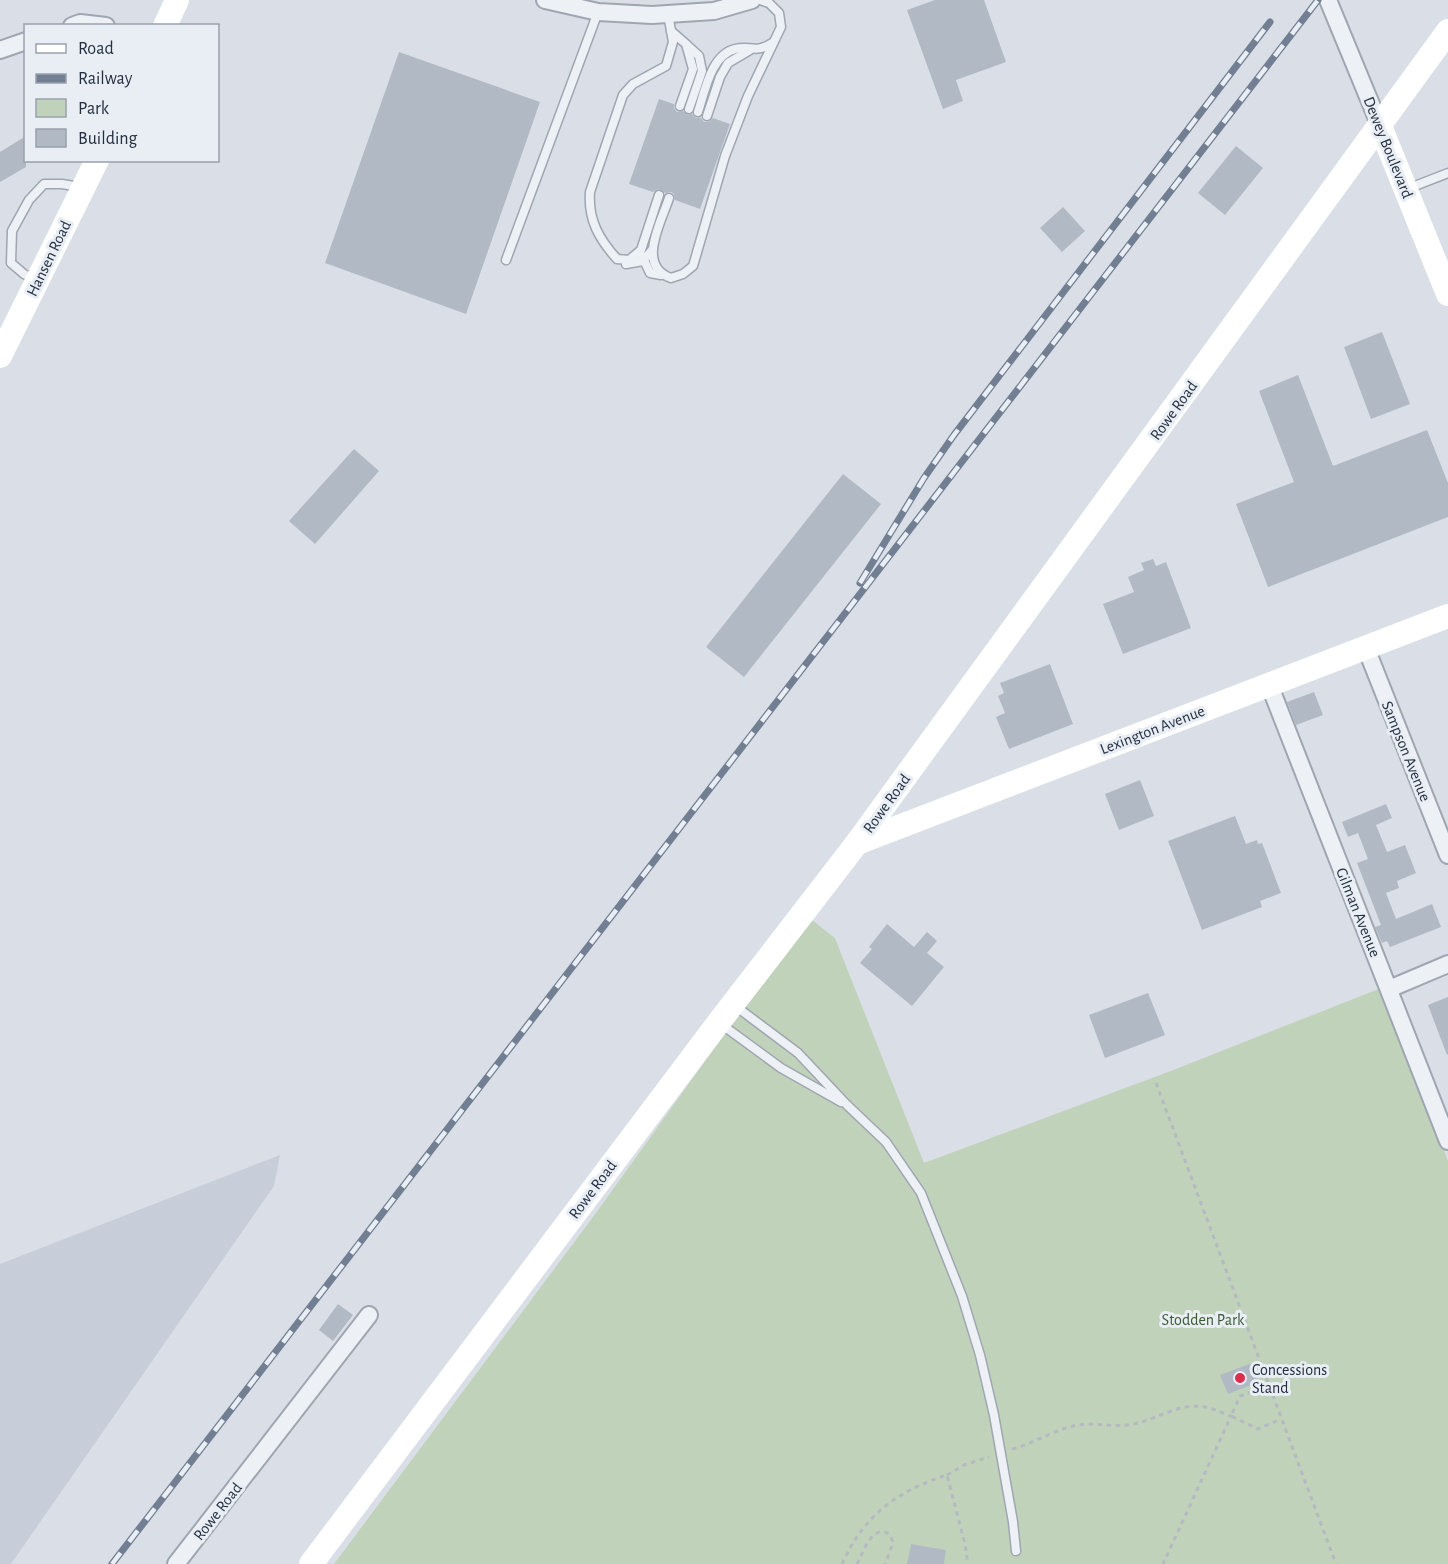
<svg xmlns="http://www.w3.org/2000/svg" width="1448" height="1564" font-family="'Alegreya Sans',sans-serif">
<style>
.built{fill:#c8ced9}
.green{fill:#c1d2ba}
.building{fill:#b1b9c4}
.lines{fill:none;stroke-linecap:round;stroke-linejoin:round}
.lane-casing{stroke:#9fa6b1;stroke-width:11}
.street-casing{stroke:#9fa6b1;stroke-width:20}
.path{stroke:#b4bac2;stroke-width:3;stroke-dasharray:4.5 4.5;stroke-linecap:butt}
.lane{stroke:#edf0f5;stroke-width:8}
.street{stroke:#edf0f5;stroke-width:16}
.secondary{stroke:#fff;stroke-width:24}
.rail-casing{stroke:#727f92;stroke-width:7}
.rail{stroke:#e9eef5;stroke-width:4.5;stroke-dasharray:14;stroke-linecap:butt}
.poi-dot{fill:#dc2f4e;stroke:#e9eef5;stroke-width:2}
.labels{text-anchor:middle;stroke-width:6;stroke-linejoin:round;paint-order:stroke}
.street-label{font-size:16px;fill:#232e3e;stroke:#e9eef5}
.park-label{font-size:16px;fill:#385b2f;stroke:#e9eef5}
.poi-label{font-size:16px;fill:#232e3e;stroke:#e9eef5;text-anchor:start}
</style>
<rect width="100%" height="100%" fill="#dadfe7"/>
<polygon class="built" points="280,1155 274,1186 11,1564 0,1564 0,1264"/>
<polygon class="green" points="812,920 835,938 924,1163 1176,1069 1381,988 1448,1161 1448,1564 334,1564 596,1213 718,1043"/>
<g class="building">
<polygon points="935,0 984,0 1006,62 956,80 963,101 943,109 907,10"/>
<polygon points="399,52 540,102 466,314 325,263"/>
<polygon points="659,99 674,104 674,108 677,112 683,111 688,115 692,114 696,118 701,118 704,122 709,122 713,118 730,124 700,209 675,200 674,194 671,192 665,193 658,189 653,192 629,184"/>
<polygon points="26,136 26,167 0,182 0,152"/>
<polygon points="1236,146 1263,168 1225,215 1198,193"/>
<polygon points="1063,207 1085,231 1062,252 1040,228"/>
<polygon points="1382,332 1410,404 1371,419 1344,347"/>
<polygon points="1298,375 1333,466 1427,430 1448,483 1448,517 1268,587 1236,504 1294,482 1259,391"/>
<polygon points="354,449 379,471 315,544 289,521"/>
<polygon points="843,474 881,504 744,677 706,647"/>
<polygon points="1153,559 1156,566 1166,562 1191,628 1123,654 1103,604 1134,592 1128,577 1144,570 1141,563"/>
<polygon points="1050,664 1073,724 1009,749 996,717 1005,713 998,696 1004,693 1000,683"/>
<polygon points="1314,692 1323,715 1296,725 1287,702"/>
<polygon points="1140,780 1154,816 1119,830 1105,794"/>
<polygon points="1386,804 1392,818 1376,825 1387,852 1405,845 1416,873 1397,881 1399,888 1386,893 1396,919 1432,904 1441,927 1390,947 1387,941 1382,943 1375,927 1381,925 1357,863 1368,859 1358,833 1348,837 1342,822"/>
<polygon points="1235,816 1246,844 1257,840 1258,844 1262,843 1281,893 1260,901 1262,907 1202,930 1168,841"/>
<polygon points="887,924 914,947 927,932 937,941 927,953 944,967 912,1006 860,963 872,949 869,947"/>
<polygon points="1148,993 1165,1035 1105,1058 1089,1015"/>
<polygon points="1448,997 1448,1054 1447,1055 1428,1005"/>
<polygon points="338,1304 353,1315 333,1341 319,1330"/>
<polygon points="1252,1363 1259,1382 1228,1394 1220,1375"/>
<polygon points="911,1544 946,1550 944,1564 907,1564"/>
</g>
<g class="lines">
<g class="lane-casing">
<g id="lane">
<polyline points="671,31 686,44 693,69 680,106"/>
<polyline points="687,45 699,56 702,71 689,109"/>
<path d="M698,112C705,91 711,55 735,49C751,45 755,54 772,43"/>
<polyline points="707,116 720,77 728,63 750,50"/>
<polyline points="1407,189 1448,173"/>
<path d="M659,195L641,250L629,260L617,259C599,239 588,220 590,192L623,95L633,84L666,66L673,42L668,14"/>
<path d="M669,198C661,223 636,266 671,278L683,274L693,266L725,156L748,96L781,27L779,13L769,3L760,0"/>
<polyline points="642,256 650,273 661,275"/>
<polyline points="506,260 598,12"/>
<polyline points="626,264 643,261 652,250"/>
<polyline points="35,280 24,274 11,263 12,231 29,200 44,184 62,184 80,187"/>
<polyline points="734,1005 798,1053 847,1105 886,1142 921,1193 962,1296 980,1355 994,1415 1013,1522 1016,1551"/>
<polyline points="721,1024 781,1068 841,1102"/>
</g>
</g>
<g class="street-casing">
<g id="street">
<polyline points="545,0 598,12 652,15 714,11 752,0"/>
<polyline points="1328,0 1380,126"/>
<polyline points="72,26 80,23 106,26"/>
<polyline points="0,50 26,41"/>
<polyline points="1366,648 1448,855"/>
<polyline points="1269,684 1448,1141"/>
<polyline points="1389,989 1448,964"/>
<polyline points="176,1564 369,1315"/>
</g>
</g>
<g class="path">
<polyline points="1156,1083 1336,1564"/>
<polyline points="1269,1385 1240,1396 1231,1416 1258,1429 1281,1419"/>
<path d="M1012,1449C1035,1443 1055,1429 1078,1425C1096,1422 1115,1428 1133,1424C1157,1420 1179,1402 1205,1407C1213,1408 1222,1413 1231,1416L1163,1564"/>
<polyline points="947,1475 964,1465 989,1457"/>
<path d="M842,1564C864,1515 897,1491 947,1475L965,1544L968,1564"/>
<path d="M857,1564C862,1555 870,1529 884,1532C890,1533 892,1538 893,1543L885,1564"/>
</g>
<use href="#lane" class="lane"/>
<use href="#street" class="street"/>
<g class="secondary">
<polyline points="165,26 177,0"/>
<polyline points="1380,126 1448,294"/>
<polyline points="0,356 97,160"/>
<polyline points="857,843 1448,616"/>
<polyline points="311,1564 719,1022 857,843 1448,31"/>
</g>
<g class="rail-casing">
<g id="rail">
<polyline points="860,583 924,478 954,435 1270,22"/>
<polyline points="112,1564 1318,0"/>
</g>
</g>
<use href="#rail" class="rail"/>
</g>
<circle class="poi-dot" cx="1240" cy="1378" r="6"/>
<g class="labels">
<g class="street-label">
<text transform="translate(1389 147) rotate(68)" y="6">Dewey Boulevard</text>
<text transform="translate(48 258) rotate(-64)" y="6">Hansen Road</text>
<text transform="translate(1173 410) rotate(-54)" y="6">Rowe Road</text>
<text transform="translate(1152 729) rotate(-21)" y="6">Lexington Avenue</text>
<text transform="translate(1407 751) rotate(68)" y="6">Sampson Avenue</text>
<text transform="translate(886 803) rotate(-54)" y="6">Rowe Road</text>
<text transform="translate(1359 912) rotate(68)" y="6">Gilman Avenue</text>
<text transform="translate(592 1189) rotate(-53)" y="6">Rowe Road</text>
<text transform="translate(217 1511) rotate(-52)" y="6">Rowe Road</text>
</g>
<g class="park-label">
<text x="1203" y="1325">Stodden Park</text>
</g>
<g class="poi-label">
<text x="1252" y="1375">Concessions<tspan x="1252" dy="18">Stand</tspan></text>
</g>
</g>
<rect x="24" y="24" width="195" height="138" fill="#e9eef5" stroke="#9aa1ac" stroke-width="1.5"/>
<rect x="36" y="44" width="30" height="9" fill="#ffffff" stroke="#9aa1ac" stroke-width="1.5"/>
<text x="78" y="54" font-size="18" fill="#232e3e">Road</text>
<rect x="36" y="74" width="30" height="9" fill="#727f92" stroke="#9aa1ac" stroke-width="1.5"/>
<text x="78" y="84" font-size="18" fill="#232e3e">Railway</text>
<rect x="36" y="99" width="30" height="18" fill="#c1d2ba" stroke="#9aa1ac" stroke-width="1.5"/>
<text x="78" y="114" font-size="18" fill="#232e3e">Park</text>
<rect x="36" y="129" width="30" height="18" fill="#b1b9c4" stroke="#9aa1ac" stroke-width="1.5"/>
<text x="78" y="144" font-size="18" fill="#232e3e">Building</text>
</svg>
